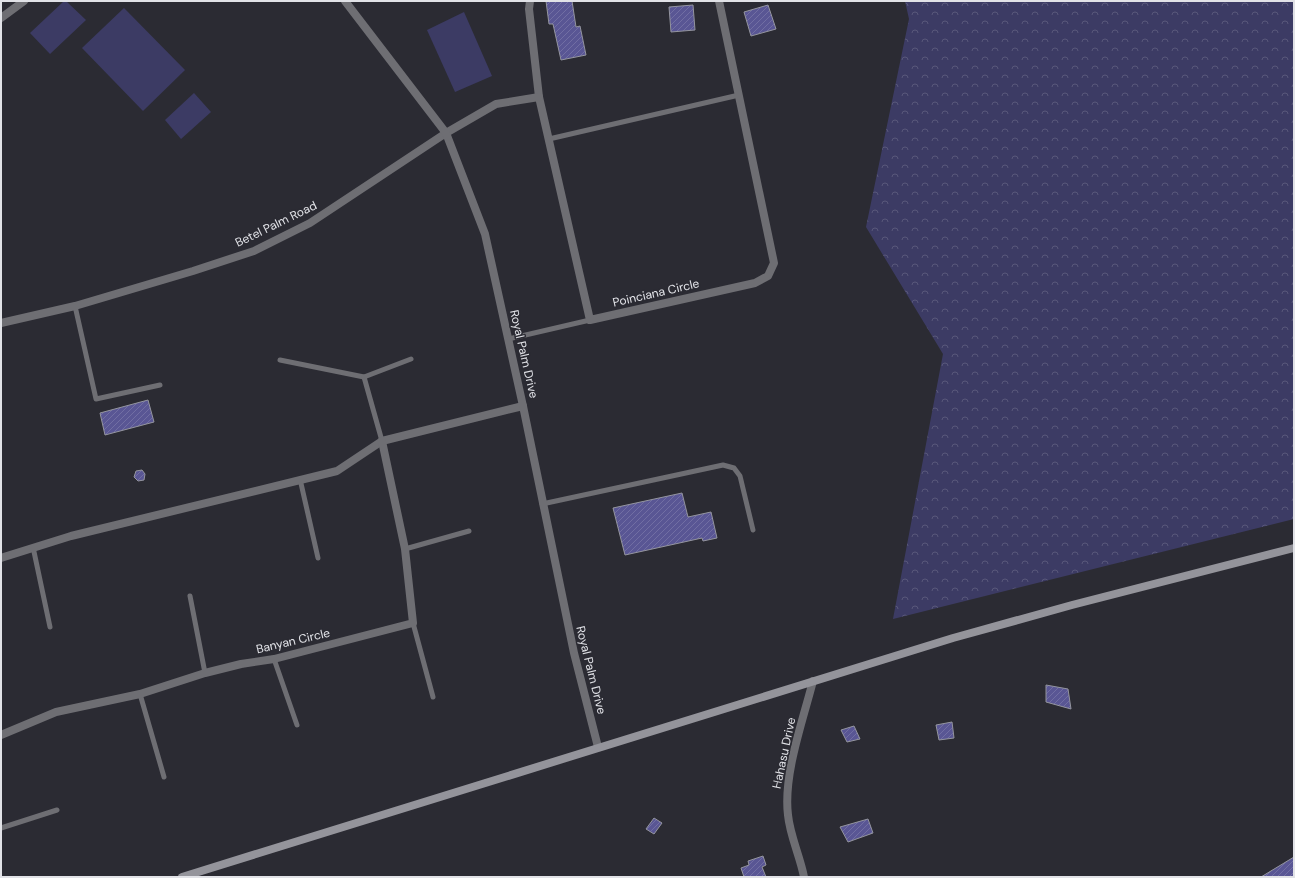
<svg xmlns="http://www.w3.org/2000/svg" width="1295" height="878" font-family="'DM Sans',sans-serif">
<style>
.forest{fill:url(#forest-crowns)}
.garden{fill:#3c3b64}
.building{fill:url(#building-hatch);stroke:#94959f}
.lines{fill:none;stroke-linecap:round;stroke-linejoin:round}
.service{stroke:#6e6e73;stroke-width:5}
.minor{stroke:#6e6e73;stroke-width:8}
.tertiary{stroke:#6e6e73;stroke-width:8}
.secondary{stroke:#94949b;stroke-width:8}
.labels{text-anchor:middle;stroke-width:3;stroke-linejoin:round;paint-order:stroke}
.street-label{font-size:12px;fill:#e1e2e7;stroke:#2b2b33}
</style>
<defs>
<pattern id="forest-crowns" width="20" height="18" patternUnits="userSpaceOnUse"><rect width="20" height="18" fill="#3c3b64"/><path d="M2 6a3 3 0 1 1 6 0M12 15a3 3 0 1 1 6 0" fill="none" stroke="#58577a"/></pattern>
<pattern id="building-hatch" width="6" height="6" patternUnits="userSpaceOnUse"><rect width="6" height="6" fill="#595694"/><path d="M-1 1l2-2M0 6l6-6M5 7l2-2" fill="none" stroke="#716ea3"/></pattern>
</defs>
<rect width="100%" height="100%" fill="#2b2b33"/>
<polygon class="forest" points="905,1 1294,1 1294,519 893,619 943,354 866,227 909,19"/>
<g class="garden">
<polygon points="64,1 66,1 86,20 50,54 30,33"/>
<polygon points="124,8 185,70 143,111 82,48"/>
<polygon points="464,12 492,76 455,92 427,30"/>
<polygon points="194,93 211,112 181,139 165,120"/>
</g>
<g class="building">
<polygon points="546,1 572,1 576,27 580,26 586,55 561,60 553,24 549,24"/>
<polygon points="693,5 695,30 671,32 669,7"/>
<polygon points="768,5 776,29 751,36 744,12"/>
<polygon points="148,400 154,422 105,435 100,413"/>
<polygon points="142,470 145,474 144,480 138,481 134,477 136,471"/>
<polygon points="682,493 688,517 711,512 717,538 703,541 702,538 625,555 613,508"/>
<polygon points="1046,685 1068,689 1071,709 1046,702"/>
<polygon points="952,722 954,738 939,740 936,725"/>
<polygon points="854,726 860,739 847,742 841,730"/>
<polygon points="654,818 662,823 654,834 646,829"/>
<polygon points="868,819 873,833 848,842 840,827"/>
<polygon points="763,856 766,865 762,867 766,877 744,877 741,868 749,865 748,861"/>
<polygon points="1294,857 1294,877 1261,877"/>
</g>
<g class="lines">
<g class="service">
<polyline points="549,139 739,95"/>
<polyline points="75,306 96,399 160,385"/>
<polyline points="508,339 590,320"/>
<polyline points="280,360 364,377"/>
<polyline points="382,441 364,377 411,359"/>
<polyline points="300,479 318,558"/>
<polyline points="542,504 723,465 734,468 740,476 753,530"/>
<polyline points="33,547 50,627"/>
<polyline points="405,549 469,531"/>
<polyline points="190,596 205,673"/>
<polyline points="413,623 433,697"/>
<polyline points="274,659 297,725"/>
<polyline points="140,694 164,777"/>
<polyline points="1,828 57,810"/>
</g>
<g class="minor">
<polyline points="530,1 529,9 539,97 590,320 755,283 768,276 774,263 719,1"/>
<polyline points="1,18 24,1"/>
<polyline points="1,323 75,306 193,271 254,251 310,223 446,133 496,104 539,97"/>
<polyline points="1,558 71,536 337,471 382,441 523,406"/>
<polyline points="1,735 56,712 140,694 205,673 241,664 274,659 413,623 405,549 382,441"/>
<path d="M804,877C800,856 790,836 788,815C783,775 803,720 813,681"/>
</g>
<polyline class="tertiary" points="345,1 446,133 485,234 523,406 574,653 598,747"/>
<polyline class="secondary" points="182,877 953,638 1072,605 1294,548"/>
</g>
<g class="labels">
<g class="street-label">
<text transform="translate(276 224) rotate(-26)" y="4">Betel Palm Road</text>
<text transform="translate(656 293) rotate(-13)" y="4">Poinciana Circle</text>
<text transform="translate(524 354) rotate(77)" y="4">Royal Palm Drive</text>
<text transform="translate(293 641) rotate(-13)" y="4">Banyan Circle</text>
<text transform="translate(591 670) rotate(76)" y="4">Royal Palm Drive</text>
<text transform="translate(784 753) rotate(-78)" y="4">Hahasu Drive</text>
</g>
</g>
<rect width="1295" height="878" fill="none" stroke="#e1e2e7" stroke-width="4"/>
</svg>
